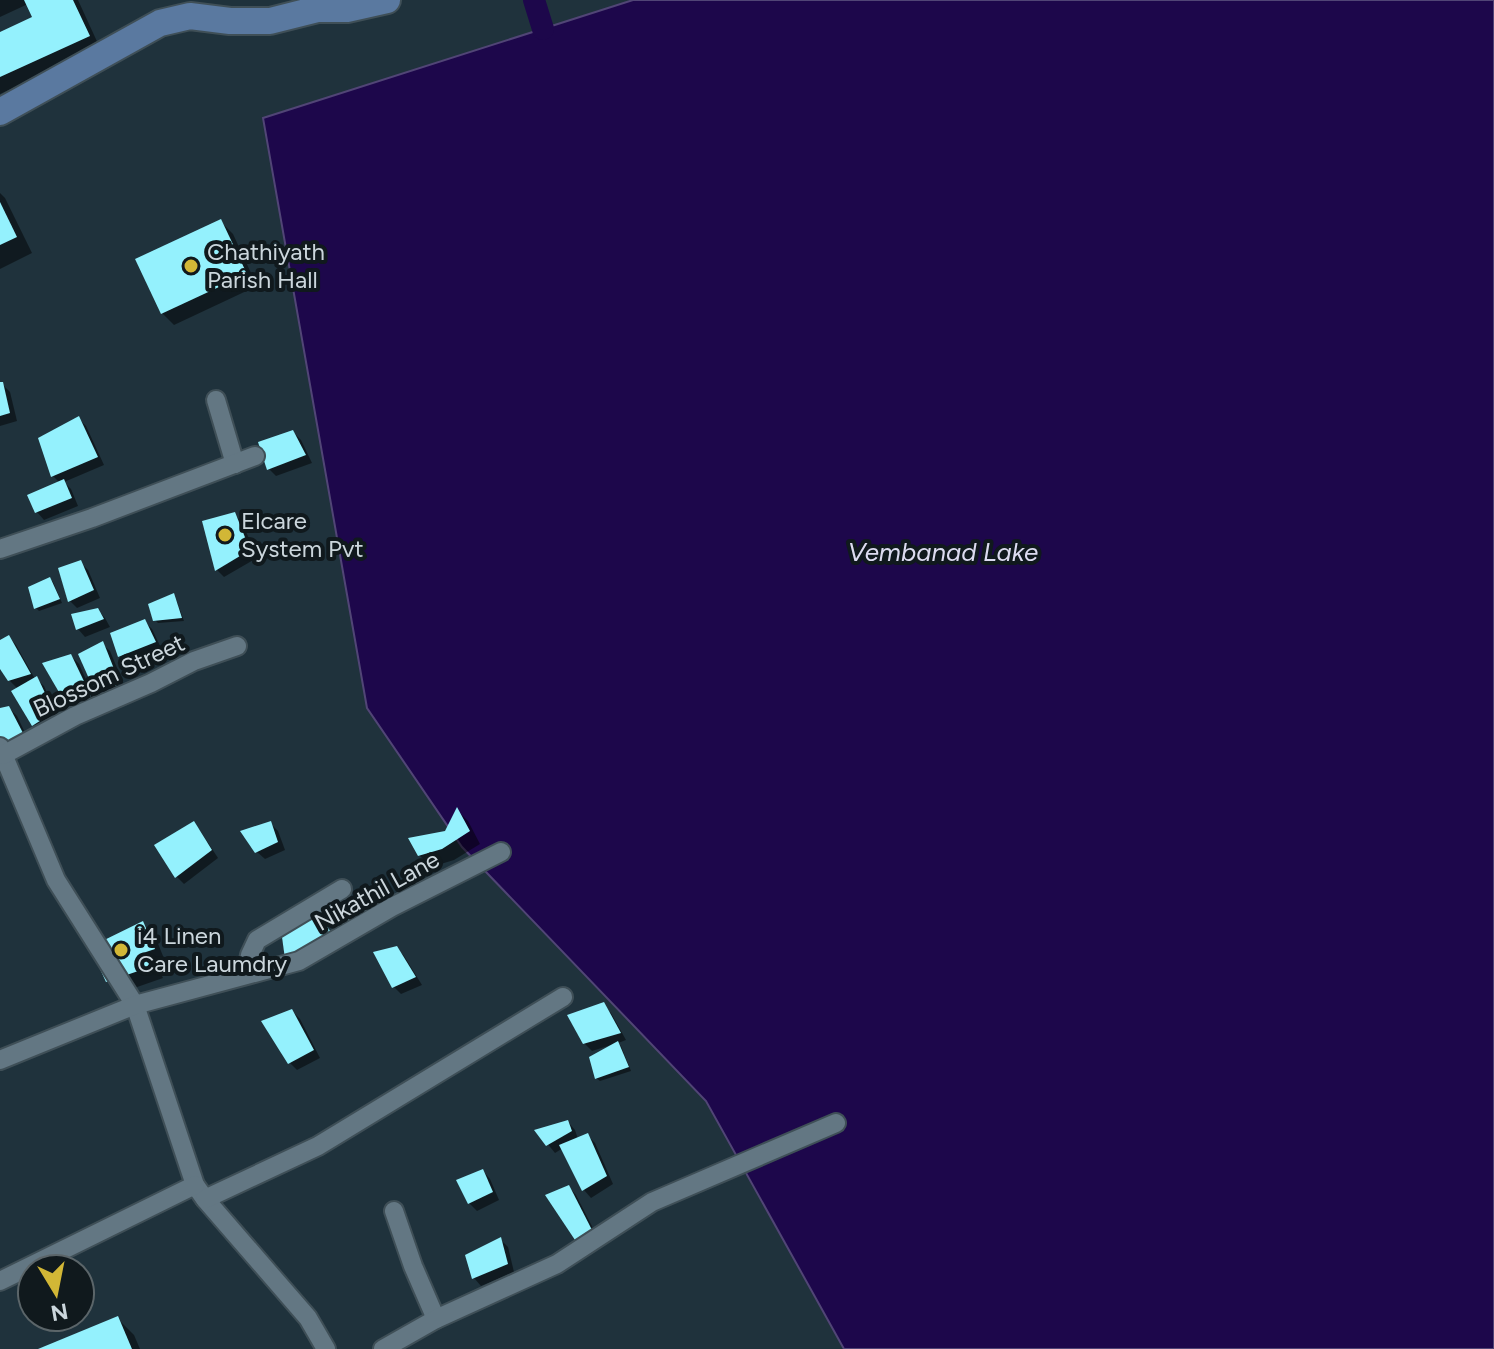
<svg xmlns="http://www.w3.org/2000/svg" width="1494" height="1349" font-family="Figtree,sans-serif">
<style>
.water{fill:#1d074b;stroke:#514576;stroke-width:2}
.shadow{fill:#0007}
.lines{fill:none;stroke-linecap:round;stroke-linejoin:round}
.canal{stroke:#1d074b;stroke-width:22}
.building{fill:#94f1fd}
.minor-casing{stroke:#3f4f57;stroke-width:22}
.secondary-casing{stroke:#3f4f57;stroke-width:30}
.minor{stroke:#637783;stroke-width:18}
.secondary{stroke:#5a79a0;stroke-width:26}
.poi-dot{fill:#d2b736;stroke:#10191d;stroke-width:3}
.labels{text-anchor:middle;stroke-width:8;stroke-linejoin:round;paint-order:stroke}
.poi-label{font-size:24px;fill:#cbd6dc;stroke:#10191d;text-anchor:start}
.street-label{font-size:24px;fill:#cbd6dc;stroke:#10191d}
.water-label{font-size:26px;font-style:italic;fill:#dcdbf0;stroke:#10191d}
</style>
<rect width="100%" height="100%" fill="#1f323c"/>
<polygon class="water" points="633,0 1494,0 1494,1349 844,1349 706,1101 462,847 367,708 263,118"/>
<g class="shadow">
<polygon points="0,0 78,0 100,48 0,94 0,34 35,18 28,4 0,17"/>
<polygon points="0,193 5,198 32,253 0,269"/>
<polygon points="221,222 233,234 257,286 174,325 162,313"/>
<polygon points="0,384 2,384 10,392 17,421 0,426"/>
<polygon points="78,418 86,426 104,465 64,482 71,489 78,506 44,520 37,512 60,483 53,476 40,439"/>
<polygon points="293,432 301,440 312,463 276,476 269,469"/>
<polygon points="234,514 242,522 257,558 224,577 217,570"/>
<polygon points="80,562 88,570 100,598 77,608 70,601"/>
<polygon points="50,579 53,582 62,603 39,611 36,608"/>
<polygon points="173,596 176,599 184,621 158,623 155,620"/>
<polygon points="98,610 105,618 110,627 85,637 78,629"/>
<polygon points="144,621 152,629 162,650 128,664 120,656 112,634"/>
<polygon points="9,637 16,645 35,679 37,679 44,686 60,721 42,732 34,725 14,692 18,689 9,680 0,665 0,643"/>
<polygon points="102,644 110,651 127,692 104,698 96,691"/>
<polygon points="71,656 79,664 97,704 76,713 69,705"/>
<polygon points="9,708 17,716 30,743 0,710"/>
<polygon points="457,810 468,821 480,844 454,860 431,867 419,855 446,833"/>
<polygon points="270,823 278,831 285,850 265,859 257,852"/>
<polygon points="193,824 201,832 218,858 184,884 176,876"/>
<polygon points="143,924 155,936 165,961 156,964 163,978 120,993 108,981"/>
<polygon points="397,948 404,956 422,985 401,994 394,987"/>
<polygon points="603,1005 611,1013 626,1040 618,1043 621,1046 631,1071 600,1081 596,1078 611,1045 592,1051 584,1043"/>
<polygon points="292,1011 300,1019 320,1058 297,1070 290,1063"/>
<polygon points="568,1122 575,1130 578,1139 587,1135 595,1143 613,1184 591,1198 584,1190 563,1148 555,1153 537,1131"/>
<polygon points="483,1171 490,1179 499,1200 477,1211 469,1203"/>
<polygon points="569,1187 576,1195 598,1238 584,1246 577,1239"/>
<polygon points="500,1239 508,1247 514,1272 481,1286 474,1278"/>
<polygon points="118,1319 134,1335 140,1349 43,1349"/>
</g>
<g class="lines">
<polyline class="canal" points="534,0 543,29"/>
</g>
<g class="building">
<polygon points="24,0 73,0 90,36 0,77 0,32 32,17"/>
<polygon points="0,202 17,237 0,245"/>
<polygon points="221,219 247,274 161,314 135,259"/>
<polygon points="0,382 3,382 10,413 0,416"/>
<polygon points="79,416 98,457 51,477 38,438"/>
<polygon points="293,430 306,455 267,470 258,442"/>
<polygon points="64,479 72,498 35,513 27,495"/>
<polygon points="235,512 250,550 215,571 202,521"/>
<polygon points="81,560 94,590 68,602 58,568"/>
<polygon points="50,577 60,599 34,609 28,587"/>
<polygon points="174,593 182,618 153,621 148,604"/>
<polygon points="98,608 104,619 76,630 71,614"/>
<polygon points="145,619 156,642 118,657 110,633"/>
<polygon points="9,635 31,674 8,681 0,669 0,640"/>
<polygon points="103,641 120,684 95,692 78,654"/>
<polygon points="71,654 91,696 67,706 42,663"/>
<polygon points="37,676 54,712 32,726 11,691"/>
<polygon points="9,706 24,735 2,749 0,744 0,708"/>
<polygon points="457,807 470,831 442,849 418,856 408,838 445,831"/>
<polygon points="194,821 212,850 175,878 154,845"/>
<polygon points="271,821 278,842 255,853 240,831"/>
<polygon points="371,888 381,906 342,925 332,907"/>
<polygon points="318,915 331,932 285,959 282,937"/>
<polygon points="143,921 155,949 146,952 153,966 106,982 90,947"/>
<polygon points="397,946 416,977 392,988 373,952"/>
<polygon points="604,1002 621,1033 583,1044 567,1015"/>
<polygon points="292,1009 314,1050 288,1064 261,1021"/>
<polygon points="618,1041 629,1067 595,1079 589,1057"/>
<polygon points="568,1120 572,1131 546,1146 534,1130"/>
<polygon points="588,1133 607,1176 582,1191 559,1145"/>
<polygon points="483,1169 493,1192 468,1204 456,1180"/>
<polygon points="569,1185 592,1230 575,1240 545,1195"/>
<polygon points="501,1237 508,1264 472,1279 465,1255"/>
<polygon points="118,1316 132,1349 38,1349"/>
</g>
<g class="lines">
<g class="minor-casing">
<g id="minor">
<polyline points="216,400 235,464"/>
<polyline points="0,549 92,518 255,456"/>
<polyline points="0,747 56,880 135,1005 195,1185 205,1199 308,1318 326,1349"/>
<polyline points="3,755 75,716 151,683 194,661 237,646"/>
<polyline points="246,974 250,955 257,940 342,889"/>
<polyline points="0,1060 135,1005 299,961 392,907 501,852"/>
<polyline points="205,1199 318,1146 563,997"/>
<polyline points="394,1211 413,1266 436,1319"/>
<polyline points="0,1281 195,1185"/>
<polyline points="383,1349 436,1319 557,1264 652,1202 836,1123"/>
</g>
</g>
<g class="secondary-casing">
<polyline id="secondary" points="0,112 160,23 190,16 230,21 270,21 318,9 347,9 387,0"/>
</g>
<use href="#minor" class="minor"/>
<use href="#secondary" class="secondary"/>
</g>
<g class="poi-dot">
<circle cx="191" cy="266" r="8"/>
<circle cx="225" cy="535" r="8"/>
<circle cx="121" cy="950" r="8"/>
</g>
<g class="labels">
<g class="poi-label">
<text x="207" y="260">Chathiyath<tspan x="207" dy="28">Parish Hall</tspan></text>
<text x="241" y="529">Elcare<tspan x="241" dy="28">System Pvt</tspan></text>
<text x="137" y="944">i4 Linen<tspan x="137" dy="28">Care Laumdry</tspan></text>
</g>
<g class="street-label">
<text transform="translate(109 676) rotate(-25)" y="8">Blossom Street</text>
<text transform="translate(377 891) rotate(-29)" y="8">Nikathil Lane</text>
</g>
<g class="water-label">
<text x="943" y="561">Vembanad Lake</text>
</g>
</g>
<g transform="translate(56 1293) rotate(170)"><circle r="38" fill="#10191d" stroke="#5b6569" stroke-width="2"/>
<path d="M0-6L14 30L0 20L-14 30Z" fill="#d2b736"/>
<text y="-12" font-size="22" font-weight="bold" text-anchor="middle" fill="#cbd6dc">N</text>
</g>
</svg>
